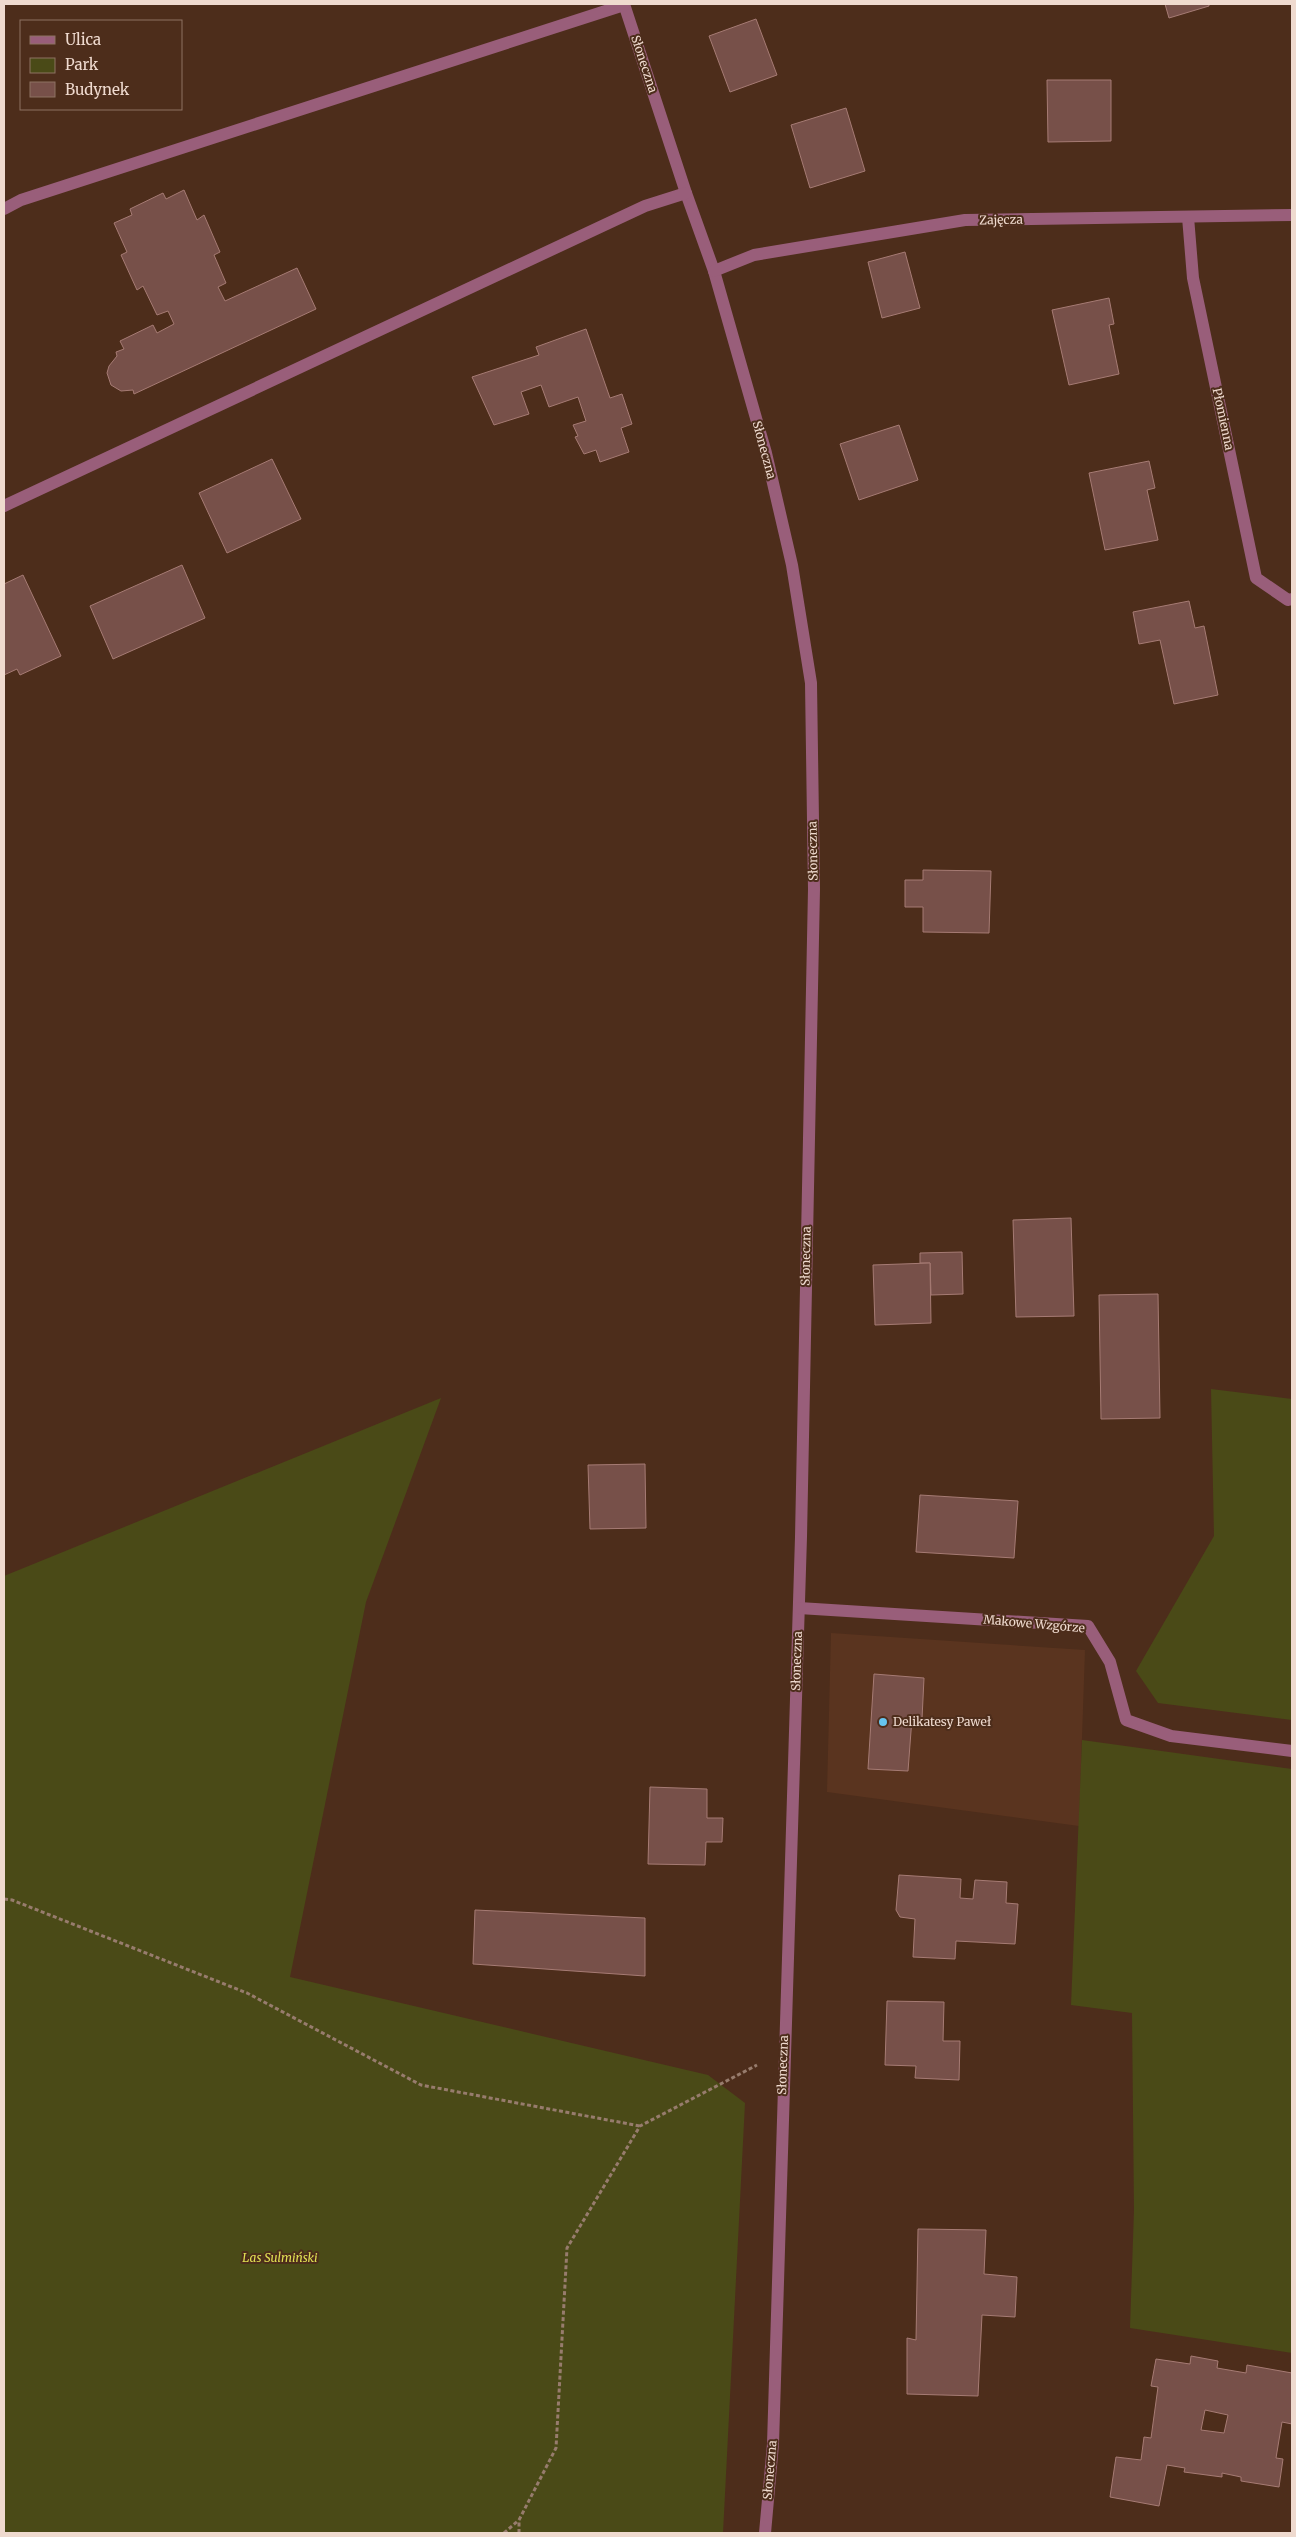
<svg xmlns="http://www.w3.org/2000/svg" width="1296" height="2537" font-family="Merriweather,serif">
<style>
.built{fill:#5a341f}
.green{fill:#4a4a17}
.building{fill:#775049;stroke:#a67b74;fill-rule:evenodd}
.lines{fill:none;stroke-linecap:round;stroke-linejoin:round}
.path{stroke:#977c6d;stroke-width:3;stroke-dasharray:4 2.5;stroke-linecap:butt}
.minor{stroke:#995e7a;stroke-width:12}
.poi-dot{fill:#66c4ef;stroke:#4d2d1b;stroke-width:2}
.labels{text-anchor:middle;stroke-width:4;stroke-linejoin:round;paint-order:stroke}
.street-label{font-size:12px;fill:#efdacf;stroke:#4d2d1b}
.poi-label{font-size:12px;fill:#efdacf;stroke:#4d2d1b;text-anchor:start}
.park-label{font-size:12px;font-style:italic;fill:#e0e153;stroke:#4d2d1b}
</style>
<rect width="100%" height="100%" fill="#4d2d1b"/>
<polygon class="built" points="831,1633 1085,1650 1079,1826 827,1792"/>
<g class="green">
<polygon points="1211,1389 1292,1399 1292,1720 1158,1703 1136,1671 1214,1536"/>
<polygon points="441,1398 366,1602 290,1977 708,2075 745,2103 723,2533 4,2533 4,1576"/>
<polygon points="1082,1740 1292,1769 1292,2353 1130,2328 1134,2210 1132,2013 1071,2005"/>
</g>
<g class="building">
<polygon points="1165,4 1209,4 1209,6 1169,18"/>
<polygon points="756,19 777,75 730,92 709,36"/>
<polygon points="1047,80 1111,80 1111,141 1048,142"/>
<polygon points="846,108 865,171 810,188 791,125"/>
<polygon points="184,190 197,220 204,215 220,252 214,255 226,283 218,287 225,301 297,268 316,309 134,394 133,390 121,391 111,385 107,373 109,366 117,356 116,352 124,349 120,341 153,325 157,333 174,324 168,311 157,315 143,286 137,290 121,255 127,252 114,223 132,215 130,209 163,193 166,199"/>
<polygon points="905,252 920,308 882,318 868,262"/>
<polygon points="1109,298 1114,324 1109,325 1119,374 1069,385 1052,310"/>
<polygon points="586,329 610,398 622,394 632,424 621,428 629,452 600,462 596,450 584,454 575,437 578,436 573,425 586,421 578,397 549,407 541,385 521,392 529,414 494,425 472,377 539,355 536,347"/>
<polygon points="899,425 918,480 859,500 840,444"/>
<polygon points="272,459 301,519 227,553 199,493"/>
<polygon points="1149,461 1155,488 1147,490 1158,540 1105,550 1089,473"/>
<polygon points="182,565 205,618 113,659 90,606"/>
<polygon points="23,575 61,656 20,675 17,669 4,675 4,584"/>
<polygon points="1189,601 1195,628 1204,626 1218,695 1174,704 1160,640 1139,644 1133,612"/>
<polygon points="923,870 991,871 989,933 923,932 923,907 905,907 905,880 923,880"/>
<polygon points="1071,1218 1074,1316 1016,1317 1013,1220"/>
<polygon points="962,1252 963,1294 931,1295 930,1263 920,1263 920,1253"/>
<polygon points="930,1263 931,1323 875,1325 873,1265"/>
<polygon points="1158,1294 1160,1418 1101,1419 1099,1295"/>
<polygon points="645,1464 646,1528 590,1529 588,1465"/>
<polygon points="920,1495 1018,1501 1014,1558 916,1552"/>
<polygon points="874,1674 924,1678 922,1719 912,1718 908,1771 868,1769"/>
<polygon points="650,1787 707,1789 707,1818 723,1818 722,1842 706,1842 705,1865 648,1864"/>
<polygon points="899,1875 961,1879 960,1898 973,1899 975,1880 1007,1882 1006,1903 1018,1904 1015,1944 956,1941 955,1959 913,1957 915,1919 900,1917 896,1910"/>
<polygon points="475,1910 645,1918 645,1976 473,1964"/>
<polygon points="887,2001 944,2002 943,2041 960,2041 959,2080 915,2078 916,2066 885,2065"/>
<polygon points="918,2229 986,2230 984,2274 1017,2277 1015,2317 982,2315 978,2396 907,2394 907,2338 916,2340"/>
<path d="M1191,2356L1218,2361L1217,2368L1246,2373L1247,2365L1292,2373V2424L1282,2422L1276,2458L1283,2459L1279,2487L1241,2481V2477L1222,2473V2477L1184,2472L1185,2468L1167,2465L1159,2506L1110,2497L1116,2457L1141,2460L1144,2437L1151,2438L1158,2387L1151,2386L1156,2359L1190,2364ZM1205,2410L1228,2415L1224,2433L1201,2430Z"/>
</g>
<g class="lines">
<g class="path">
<polyline points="4,1899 12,1900 247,1993 421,2085 640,2126"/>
<polyline points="504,2533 519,2520"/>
<polyline points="519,2533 519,2520 556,2448 567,2248 640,2126 757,2065"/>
</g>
<g class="minor">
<polyline points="624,4 686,193 714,271 766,453 792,565 811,683 814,889 801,1537 773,2444 765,2533"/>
<polyline points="4,209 21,200 624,5"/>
<polyline points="1188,217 1193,278 1256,578 1288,600 1292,599"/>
<polyline points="714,271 754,255 965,220 1292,215"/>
<polyline points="4,506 645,206 686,193"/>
<polyline points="799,1608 1088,1626 1110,1662 1126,1720 1171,1736 1292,1751"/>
</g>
</g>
<circle class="poi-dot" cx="883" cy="1722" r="5"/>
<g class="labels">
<g class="street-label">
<text transform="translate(644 64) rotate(72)" y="4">Słoneczna</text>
<text transform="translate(1001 220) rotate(-1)" y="4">Zajęcza</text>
<text transform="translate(1223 419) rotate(78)" y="4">Płomienna</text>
<text transform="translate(764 450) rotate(75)" y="4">Słoneczna</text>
<text transform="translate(813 851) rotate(-91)" y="4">Słoneczna</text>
<text transform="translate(806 1256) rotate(-89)" y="4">Słoneczna</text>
<text transform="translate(1034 1624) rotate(5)" y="4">Makowe Wzgórze</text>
<text transform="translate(797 1661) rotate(-88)" y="4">Słoneczna</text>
<text transform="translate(783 2065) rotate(-88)" y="4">Słoneczna</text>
<text transform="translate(770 2470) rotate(-85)" y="4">Słoneczna</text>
</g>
<g class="poi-label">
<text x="893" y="1726">Delikatesy Paweł</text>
</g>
<g class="park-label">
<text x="280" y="2262">Las Sulmiński</text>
</g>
</g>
<rect width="1296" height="2537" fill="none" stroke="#efdacf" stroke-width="10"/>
<rect x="20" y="20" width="162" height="90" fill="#4d2d1b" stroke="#8e7263"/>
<rect x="30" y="36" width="25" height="8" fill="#995e7a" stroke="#8e7263"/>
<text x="65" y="45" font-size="15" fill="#efdacf">Ulica</text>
<rect x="30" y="58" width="25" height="15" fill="#4a4a17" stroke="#8e7263"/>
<text x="65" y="70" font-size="15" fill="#efdacf">Park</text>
<rect x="30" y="82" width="25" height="15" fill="#775049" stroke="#8e7263"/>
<text x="65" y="95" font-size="15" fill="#efdacf">Budynek</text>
</svg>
